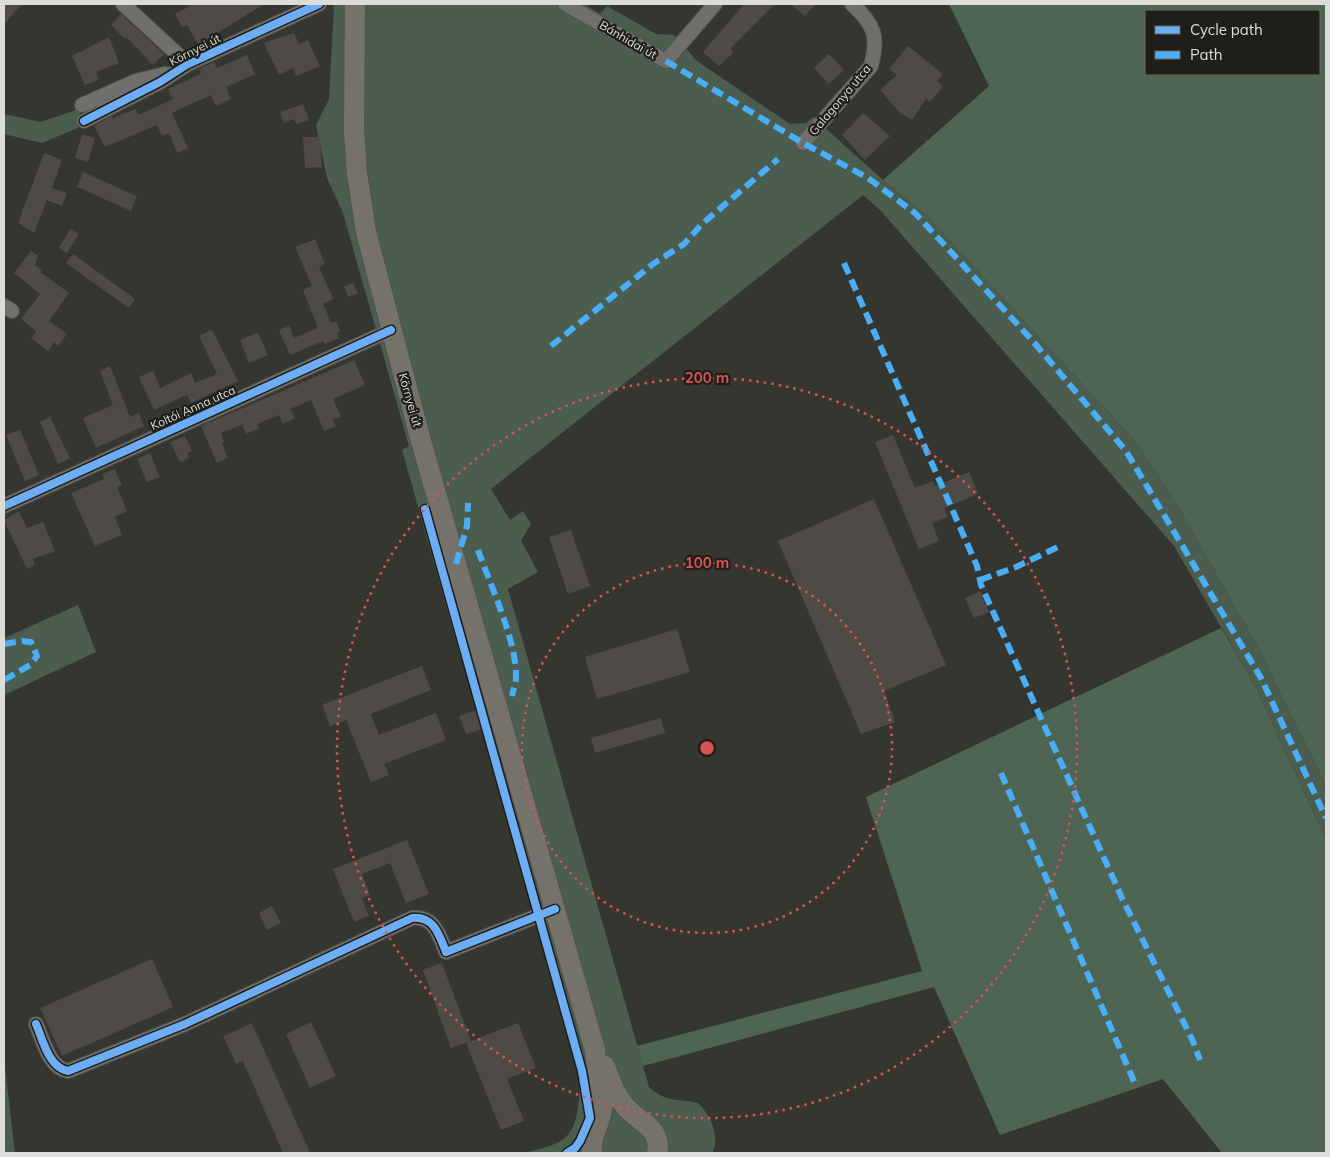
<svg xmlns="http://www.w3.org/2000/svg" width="1330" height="1157" font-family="Mulish,sans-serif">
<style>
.green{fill:#4a5d4e}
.forest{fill:#4f6554;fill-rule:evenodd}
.building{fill:#4e4a45}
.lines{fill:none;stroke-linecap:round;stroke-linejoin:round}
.minor-casing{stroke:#53534f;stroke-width:16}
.secondary-casing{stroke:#53534f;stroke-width:22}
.minor{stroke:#706f6b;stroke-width:14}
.secondary{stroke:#75726c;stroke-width:20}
.quiet{stroke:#49aef6;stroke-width:6;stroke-dasharray:12 6;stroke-linecap:butt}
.cycleway-casing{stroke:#1f1f1a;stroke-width:11}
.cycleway{stroke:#6dadf4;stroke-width:8}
.ring{fill:none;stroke:#d85554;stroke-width:2.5;stroke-dasharray:2.5 5}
.labels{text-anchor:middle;stroke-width:4.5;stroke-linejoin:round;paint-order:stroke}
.street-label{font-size:12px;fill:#dddcd6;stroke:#1f1f1a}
.centre{fill:#d85554;stroke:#1f1f1a;stroke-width:2.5}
.ring-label{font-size:15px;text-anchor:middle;font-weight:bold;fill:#d85554;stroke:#1f1f1a;stroke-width:4.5;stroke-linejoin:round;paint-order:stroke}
</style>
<rect width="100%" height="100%" fill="#363631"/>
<g class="green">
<path d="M334,4H584L600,14L607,6L656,34L674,35L697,61L790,124L806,123L813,117L883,180L928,217L1136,442L1175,501L1255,642L1326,785V840L1255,686L1174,546L881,211L863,195L491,489L510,520L523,511L531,524L521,541L538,572L508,589L649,1087C666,1103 677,1098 698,1103C710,1114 721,1137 712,1153H525C537,1149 557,1146 566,1137C581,1121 579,1092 580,1071L472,664L467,656L459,652L402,450L409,446L343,213L327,178L316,125L329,99Z"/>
<polygon points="79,109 81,117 78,128 42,143 4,134 4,114 41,122"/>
<polygon points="78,605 96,652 4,695 4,638"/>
<polygon points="4,1060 15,1153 4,1153"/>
</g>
<g class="forest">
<path d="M949,4H1326V785L1255,642L1175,501L1136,442L928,217L883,180L989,86ZM1146,11H1319V74H1146Z"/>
<polygon points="1221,628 1255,686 1326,840 1326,1153 1222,1153 1163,1079 1000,1135 934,987 643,1066 637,1046 922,971 866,797"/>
</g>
<g class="building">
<polygon points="4,4 22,4 4,24"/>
<polygon points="194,4 264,4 198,45 187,25 182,28 175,14"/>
<polygon points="744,4 775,4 731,48 733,53 719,66 703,52"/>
<polygon points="790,4 816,4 805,16"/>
<polygon points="121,14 164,54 153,65 127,38 125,39 111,25"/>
<polygon points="294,33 299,44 308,40 320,66 296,76 293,68 279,75 264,43"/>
<polygon points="109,37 119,63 96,72 99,79 85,85 72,56"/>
<polygon points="908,46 943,74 937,81 943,86 930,102 926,99 912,120 900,113 880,90 897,75 889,69"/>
<polygon points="829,54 844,70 829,84 814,68"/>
<polygon points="247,55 255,74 226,87 231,99 216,106 211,95 172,113 188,148 177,153 169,133 162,136 157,125 105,147 94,126 112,116 113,118 136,109 138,115 173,99 168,89 201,74 199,69 214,62 217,68"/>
<polygon points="303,104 309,120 296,124 294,119 284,123 280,112"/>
<polygon points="863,113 890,136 865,160 842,135"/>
<polygon points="82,134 95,138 88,162 75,158"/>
<polygon points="303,137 320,137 322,167 305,168"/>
<polygon points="44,153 62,160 52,188 67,193 62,206 47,200 34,233 18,223"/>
<polygon points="83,172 137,196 131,211 77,187"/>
<polygon points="70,229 79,234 67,253 59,248"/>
<polygon points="315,239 325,264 319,267 333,299 323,304 331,323 336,321 340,331 337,333 339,338 325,344 323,341 290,355 279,330 289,326 294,338 318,328 303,290 312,286 295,247"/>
<polygon points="31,251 38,256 35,265 42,270 40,272 69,293 49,321 67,334 58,346 54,342 48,351 31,338 36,331 21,319 40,294 14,273"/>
<polygon points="73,254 135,299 129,308 66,263"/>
<polygon points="353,283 358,293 348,297 344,287"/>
<polygon points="212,330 238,381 191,403 187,395 154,410 139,377 153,371 160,388 191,373 195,383 217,374 199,336"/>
<polygon points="258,332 268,355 249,363 240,340"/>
<polygon points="354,360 365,385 333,399 341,417 333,420 336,426 324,431 311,400 290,409 295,418 283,424 279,415 257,424 259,428 246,434 242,425 221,433 224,442 222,443 228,458 217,463 201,426"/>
<polygon points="110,366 130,417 139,413 144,426 96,448 83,418 113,405 100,371"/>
<polygon points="50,417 70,458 58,464 40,422"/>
<polygon points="20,430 39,475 25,481 6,435"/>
<polygon points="893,435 915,488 933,481 935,486 969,472 978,494 944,508 948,517 932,523 939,541 919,549 875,442"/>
<polygon points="185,436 192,451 187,453 189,458 180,462 170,442"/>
<polygon points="150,453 160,477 147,482 137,459"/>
<polygon points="115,469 122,485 117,487 127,511 115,517 122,535 95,546 71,493 104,479 102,474"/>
<polygon points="874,499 946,665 884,691 895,722 861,734 778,541"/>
<polygon points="19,511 27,528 43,522 55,551 33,559 35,565 27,569 4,520"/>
<polygon points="571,530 590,586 568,594 549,537"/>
<polygon points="980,591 989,612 974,618 965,598"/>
<polygon points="677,629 690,672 597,699 585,657"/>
<polygon points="422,666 431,690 371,714 379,735 436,713 446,740 384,764 389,775 371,782 346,720 330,726 322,705"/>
<polygon points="480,709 486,728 466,734 459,716"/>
<polygon points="661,718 665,733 595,753 591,738"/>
<polygon points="407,840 429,894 406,903 390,863 362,874 370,895 362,898 369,916 354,922 333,869"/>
<polygon points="272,906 281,923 267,930 259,913"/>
<polygon points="152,959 173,1007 62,1056 40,1008"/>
<polygon points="442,963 471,1041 451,1048 423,970"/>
<polygon points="311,1022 336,1076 310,1088 286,1034"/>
<polygon points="252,1023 310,1153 283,1153 243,1061 236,1064 223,1036"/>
<polygon points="518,1023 536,1068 507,1079 524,1121 501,1130 466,1043"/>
</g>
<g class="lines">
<g class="minor-casing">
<g id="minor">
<polyline points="123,4 188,64"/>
<polyline points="565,4 666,61 715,4"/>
<polyline points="82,105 136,81 165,74"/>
<polyline points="84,121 160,82 188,64 319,4"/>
<path d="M803,143L871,66C879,36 874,24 852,4"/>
<polyline points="4,306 12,311"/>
<polyline points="4,506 391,330"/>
<path d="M36,1024C43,1040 49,1068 68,1071L185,1024L412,918C434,916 439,934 446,952L555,909"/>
</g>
</g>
<g class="secondary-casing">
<g id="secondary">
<path d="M355,4L354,131L357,173L366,232L421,441L595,1050C596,1069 603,1088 602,1108C601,1124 589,1137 592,1153"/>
<path d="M605,1066C610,1080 615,1094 624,1105C637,1122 663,1127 657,1153"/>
</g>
</g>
<use href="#minor" class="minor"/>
<use href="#secondary" class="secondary"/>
<g class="quiet">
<polyline points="666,61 803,143 868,178 915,213 1031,339 1126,451 1261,678 1326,818"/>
<polyline points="844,263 977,566 981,585 1122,898 1192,1039 1200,1060"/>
<polyline points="551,346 653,264 684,244 702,224 778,159"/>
<path d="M478,550C490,584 517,642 516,677C516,683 513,690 512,696"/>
<polyline points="456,564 467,526 468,503"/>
<polyline points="980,580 1016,567 1062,545"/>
<polyline points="4,644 22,641 31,642 37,656 30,665 4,680"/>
<polyline points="1001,773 1136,1086"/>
</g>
<g class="cycleway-casing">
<g id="cycleway">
<polyline points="84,121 160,82 188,64 319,4"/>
<polyline points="4,506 391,330"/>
<polyline points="425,509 582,1071 590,1118 580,1141 575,1148 567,1153"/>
<path d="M36,1024C43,1040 49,1068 68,1071L185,1024L412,918C434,916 439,934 446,952L555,909"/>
</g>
</g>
<use href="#cycleway" class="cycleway"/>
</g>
<g class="ring">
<circle cx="707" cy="748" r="185"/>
<circle cx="707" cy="748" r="370"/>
</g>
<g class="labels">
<g class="street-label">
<text transform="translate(628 40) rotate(30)" y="4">Bánhidai út</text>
<text transform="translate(195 50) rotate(-27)" y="4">Környei út</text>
<text transform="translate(840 100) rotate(-50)" y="4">Galagonya utca</text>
<text transform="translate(410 400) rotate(74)" y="4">Környei út</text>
<text transform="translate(193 408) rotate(-24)" y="4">Koltói Anna utca</text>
</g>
</g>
<circle cx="707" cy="748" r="8" class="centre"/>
<g class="ring-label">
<text x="707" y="383">200 m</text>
<text x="707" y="568">100 m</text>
</g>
<rect width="1330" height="1157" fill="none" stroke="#dddcd6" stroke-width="10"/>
<rect x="1145" y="10" width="175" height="65" fill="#1f1f1a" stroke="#6b6b65"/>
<rect x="1155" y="26" width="25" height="8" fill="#6dadf4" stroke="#6b6b65"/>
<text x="1190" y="35" font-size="15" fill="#dddcd6">Cycle path</text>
<rect x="1155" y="51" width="25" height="8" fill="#49aef6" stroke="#6b6b65"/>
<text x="1190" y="60" font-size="15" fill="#dddcd6">Path</text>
</svg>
